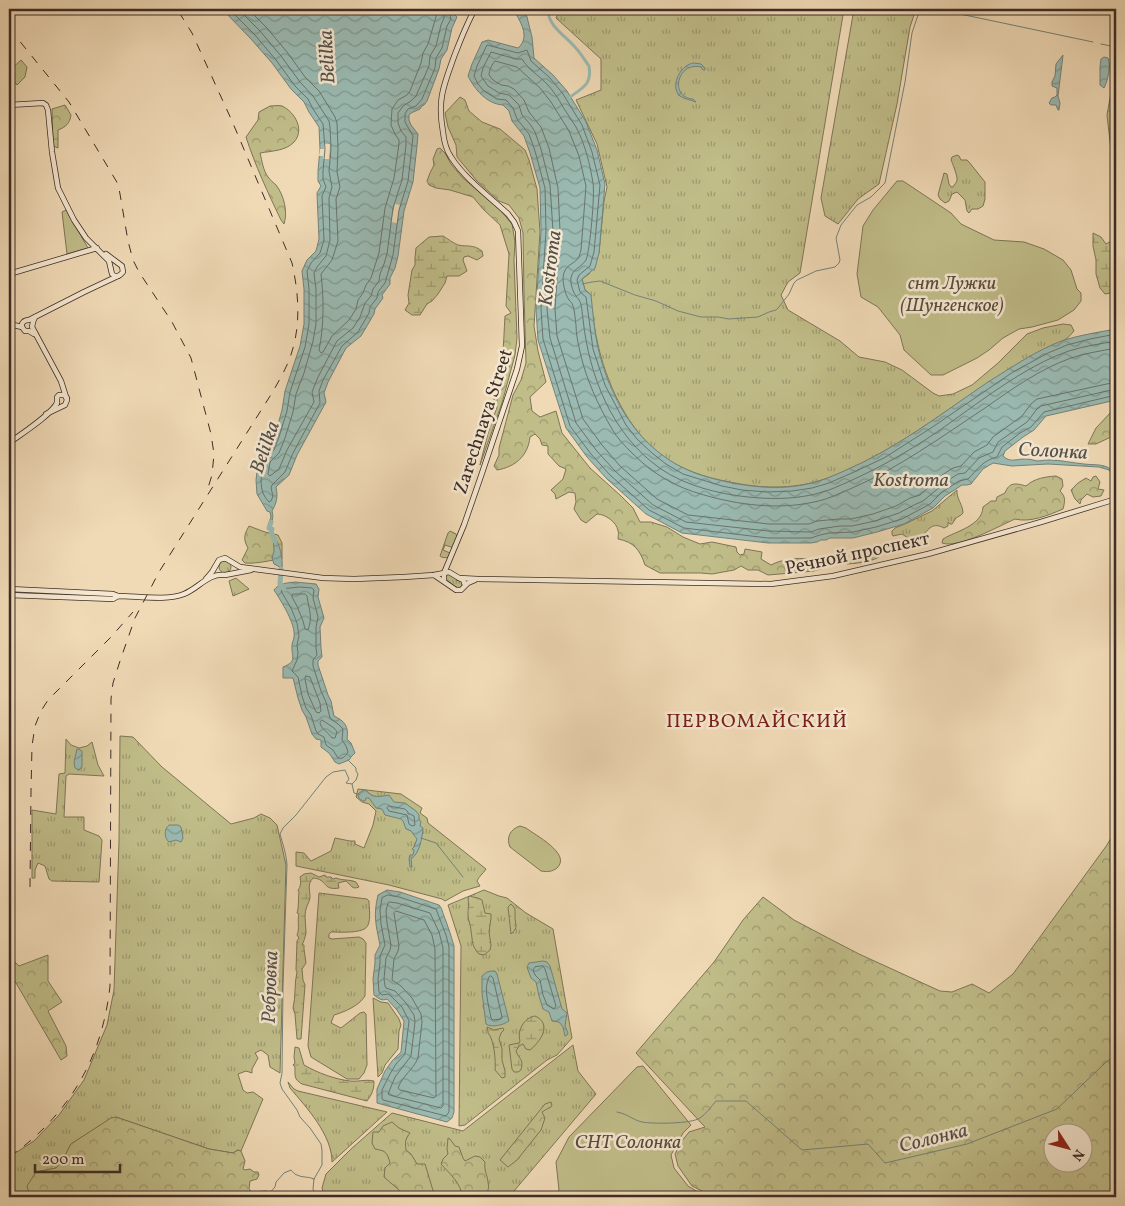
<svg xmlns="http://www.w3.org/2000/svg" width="1125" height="1206" font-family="Vollkorn,serif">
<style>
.grass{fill:url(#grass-tufts);stroke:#7e7558}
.forest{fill:url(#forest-crowns);stroke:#7e7558;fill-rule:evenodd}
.wetland{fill:url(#wetland-marsh);stroke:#7e7558}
.green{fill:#c0bd89;stroke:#7e7558}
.water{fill:url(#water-waves);stroke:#74827a}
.pier{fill:#f0dab6}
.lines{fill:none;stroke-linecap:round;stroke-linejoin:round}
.shore{stroke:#6b746c;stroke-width:1}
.stream{stroke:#74827a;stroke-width:1}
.canal{stroke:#9abab2;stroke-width:3}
.river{stroke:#9abab2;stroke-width:5}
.secondary-casing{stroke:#3c2d26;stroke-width:6}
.secondary{stroke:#f5e7d0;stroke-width:4.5}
.rail{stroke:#3c2d26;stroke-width:1;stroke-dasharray:9 9;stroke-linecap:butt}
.labels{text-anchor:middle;stroke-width:5;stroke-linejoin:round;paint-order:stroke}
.park-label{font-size:19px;font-style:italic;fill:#564a3a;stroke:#f5e7d0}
.street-label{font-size:19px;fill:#3c2d26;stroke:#f5e7d0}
.water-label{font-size:20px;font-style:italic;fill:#545049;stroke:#f5e7d0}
.neighbourhood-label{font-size:20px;letter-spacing:1px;fill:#7a1f14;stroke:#f5e7d0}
</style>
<defs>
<pattern id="grass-tufts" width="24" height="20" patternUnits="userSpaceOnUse" patternTransform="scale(1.25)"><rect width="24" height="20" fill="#c0bd89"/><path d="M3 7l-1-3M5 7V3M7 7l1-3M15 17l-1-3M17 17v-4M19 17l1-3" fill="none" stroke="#9d9a70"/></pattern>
<pattern id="forest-crowns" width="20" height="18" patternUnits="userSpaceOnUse" patternTransform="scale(1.25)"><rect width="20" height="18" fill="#c0bd89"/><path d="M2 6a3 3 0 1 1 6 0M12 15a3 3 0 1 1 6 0" fill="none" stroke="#9d9a70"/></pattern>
<pattern id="wetland-marsh" width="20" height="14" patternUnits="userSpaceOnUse" patternTransform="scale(1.25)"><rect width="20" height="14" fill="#c0bd89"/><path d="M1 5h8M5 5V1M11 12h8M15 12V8" fill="none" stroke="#9d9a70"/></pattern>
<pattern id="water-waves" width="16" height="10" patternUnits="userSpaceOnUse" patternTransform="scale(1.25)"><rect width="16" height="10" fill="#9abab2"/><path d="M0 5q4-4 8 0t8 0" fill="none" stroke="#7f9891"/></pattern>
</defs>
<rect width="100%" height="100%" fill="#f0dab6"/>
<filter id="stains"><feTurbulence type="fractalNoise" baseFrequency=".004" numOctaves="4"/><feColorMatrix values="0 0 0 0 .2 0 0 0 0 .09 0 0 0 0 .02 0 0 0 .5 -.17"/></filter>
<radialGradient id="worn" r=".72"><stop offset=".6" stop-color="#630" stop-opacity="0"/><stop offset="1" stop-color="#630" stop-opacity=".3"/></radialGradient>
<g class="grass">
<path d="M560,9H844L800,273L788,282L781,295L788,310L840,341L859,357L885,362L902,370L933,393L939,396L953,394L972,385L998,363L1027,334L1043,328L1063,324L1071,325L1074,331C1071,334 1069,337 1066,339C1059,345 1041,351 1032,356C1013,366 995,378 977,390C929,423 883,457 828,478C798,489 765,489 735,483C712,479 690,473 670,461C633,439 609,390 599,349C594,331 593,312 589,293L585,290L582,279L589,274L599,253L604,201L607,187L597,144L576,100L601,90V59L556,18Z"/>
<polygon points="854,9 916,9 910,27 897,104 879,184 858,199 838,224 825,216 821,198"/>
<path d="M957,155L959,156L961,160H967L969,162L985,182V199L983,206L978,209H972L969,213L967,211L965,200L957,192L952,194L949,201L945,203L940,199L938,195L944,173L947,174L949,184L951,187H953C954,185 957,182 957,180C958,177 952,162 951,160L952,157Z"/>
<path d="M957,490C956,498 963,505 963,513L961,515L956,518L952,524H950L948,522V526L944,528C931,521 928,531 920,538L914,539L908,538L902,534L893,536L892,534V531L895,528L907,523L932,511Z"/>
<path d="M450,531L456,534L457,537L454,548L445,545L443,550L450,553L449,557C446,558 442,558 440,556L448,533Z"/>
<circle cx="225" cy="567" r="6"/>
<path d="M447,574H450L462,582V586C457,591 451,583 446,579L445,576Z"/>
<polygon points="236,578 249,589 233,596 229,581"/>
<polygon points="9,591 88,595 88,596 9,593"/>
<polygon points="120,736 133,737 162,767 231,824 254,818 261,814 270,818 277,825 286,865 280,1073 270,1067 268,1055 261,1050 255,1053 258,1058 252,1069 252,1073 246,1071 238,1074 243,1090 247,1093 253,1092 263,1099 241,1151 238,1150 233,1153 209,1149 116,1117 99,1126 71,1144 62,1162 56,1168 36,1172 28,1186 29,1193 25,1196 18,1197 9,1197 9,1157 34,1141 59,1115 84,1080 107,1025 114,990 119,841"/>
<polygon points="66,739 71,745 79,748 87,746 92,742 98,765 104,776 69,774 66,776 64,817 84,817 84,830 99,836 102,840 99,882 52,881 49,879 45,866 38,863 35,870 35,878 32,878 32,810 56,814 59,774 65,773"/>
<path d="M358,789L401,794L422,808L420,813L427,818L428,823L486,869C483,874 479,876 477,881L480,886L463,891L445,901L442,899L389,885L296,866V852L304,853L311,861L331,851L335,838L350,841H355V844L364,848L373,825L376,811L369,804L362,802L356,797Z"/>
<polygon points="484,890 499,896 507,898 526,913 553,929 572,1038 557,1055 547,1060 465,1125 459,1126 461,946 448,905"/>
<path d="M319,893L367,899L369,901C369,908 371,918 368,925C365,934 340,932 331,932L329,934V938L332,939L359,937L363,939L366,943L365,996C359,1006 344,1012 334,1015L331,1023L341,1028L360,1013L364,1012L366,1014L367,1065L364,1073L359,1079H347L311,1057L308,1046Z"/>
<polygon points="373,998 381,1002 388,1003 399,1019 401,1025 399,1031 398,1049 385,1065 382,1073 378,1077"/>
<polygon points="573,1045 578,1071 596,1094 509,1197 325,1197 322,1188 326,1174 351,1149 392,1113 463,1131"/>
<path d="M288,1082L294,1089L298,1091L387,1112L332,1162C332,1135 307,1108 290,1088Z"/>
<polygon points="265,1191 271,1192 280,1197 253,1197 254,1193 252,1192"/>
</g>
<g class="forest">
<path d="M460,97L465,100L469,111L482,122L500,129L525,150L529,160L537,189L540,232L534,326L538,351L546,382L530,397L532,411L540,417L556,411L562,433L590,468L621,496L633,508L640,522H651L667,527L683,537L700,544L712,542L736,547L737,552L740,555L744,554L745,549L762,552L761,559L771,565C786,557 814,555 827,567L814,571L768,575L758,570H748L741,566L734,570L712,574L701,573H660L645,565C640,550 634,542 618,539C618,536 619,533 618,531C617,522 605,514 597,514L586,523L581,520L574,509L576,502L575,493L569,492L556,499L555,494L551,490L563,479L566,469L559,466L548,454V446L542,445L540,439L535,434L530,437C528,456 515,467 497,470L494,466L499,455V448L513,395L521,380L526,363L524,294L523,233L519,218L509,205L499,201L477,181L457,157L456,145L448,127L445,113Z"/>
<path d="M65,105L71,115C70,123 66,127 58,130V148L53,146L52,109Z"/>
<path d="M270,106C274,106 278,105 282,106C295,112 305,130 294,142C286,151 271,151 260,153C262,161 263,170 268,177C270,180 273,182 276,185C284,195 288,212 284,224L281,220C268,193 255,165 246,137L258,120L259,112Z"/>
<path d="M440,148L445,153L451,164L462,177L501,211L512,224L515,242L514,260L517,338L515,355L502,403L480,465L488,433L497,407C487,388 498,377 502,359C504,345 504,330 505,316L511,313L506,306L509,254L500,225L483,209L473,197L450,190L436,188L429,185L427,181L430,173L434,165L433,159L437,149Z"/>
<polygon points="1116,409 1116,425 1111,425 1113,436 1096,444 1088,444 1096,428 1113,410"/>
<path d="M1056,476L1062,479L1063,486L1060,491C1066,497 1065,501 1063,509C1049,515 1030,523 1015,519C999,526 958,549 942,543L943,539C956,531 982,526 983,507L991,501H996L997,497L1005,493C1009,482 1016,483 1026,486C1035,478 1045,477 1056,476Z"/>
<polygon points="1096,476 1100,482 1098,489 1104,490 1101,496 1093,497 1087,494 1081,500 1080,504 1075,499 1071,490 1078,483 1086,478 1091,481 1093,477"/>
<path d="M249,526L265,532L278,535L282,543V559C270,560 258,564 245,563L242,560L248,548C243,539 244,535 249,526Z"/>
<path d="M875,551L882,555C873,562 859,563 847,564L853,557L863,553Z"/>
<path d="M1116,829V1197H714L692,1186L678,1166L675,1154L681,1142L689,1132L705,1127L636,1053L714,962L743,920L763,897L794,920L830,939L859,954L940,991L952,992L972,984L989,993L1013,974L1107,845ZM1052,1134H1082V1164H1052Z"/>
<polygon points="48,955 48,981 62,1002 48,1011 66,1046 67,1056 61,1060 9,971 9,956 19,966"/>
<polygon points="551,1102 552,1106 542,1112 545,1118 541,1130 517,1160 508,1167 500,1160 545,1104"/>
<polygon points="116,1117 209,1149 233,1153 238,1150 241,1151 245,1161 243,1169 245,1170 250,1169 254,1172 258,1172 259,1175 257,1179 250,1181 249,1189 254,1194 253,1197 18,1197 25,1196 29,1193 27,1186 36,1172 56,1168 62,1161 71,1144 111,1118"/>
<path d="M392,1122L399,1128L410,1133C405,1139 405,1143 406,1150L411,1154L417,1164H425L435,1197H393V1195L402,1197L399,1190L384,1177L385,1168L390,1163C387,1152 386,1151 375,1149L372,1143L373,1132H379L383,1126Z"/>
<path d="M448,1138L450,1139L455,1146L459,1147L463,1158L465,1161L475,1156L480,1157L485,1162C484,1171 487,1174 488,1182C492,1200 473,1197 462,1197C462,1184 449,1173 441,1164L443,1159L448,1154L447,1149Z"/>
</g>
<g class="wetland">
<polygon points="1116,73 1116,207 1116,195 1112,176 1112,159 1107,115 1112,87"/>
<polygon points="1093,233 1101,237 1106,244 1115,239 1116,236 1116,292 1105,294 1100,288 1096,274 1096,260 1093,246"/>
<path d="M443,236C448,239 453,243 458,245C467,247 473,244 482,251L483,256L477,260L468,256L464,257L463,260L467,271L459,276H447L445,283L438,294L432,301L427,304L420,315H412L405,310L409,303L408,295L412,270L415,265V258L416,248L429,237Z"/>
<path d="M311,873L319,877L325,875L326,877H331L333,879L336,878C342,881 350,879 356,882L359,887C352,890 351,885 346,881L338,883L339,888C322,891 328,879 313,878C307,885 310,889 310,897C310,901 307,905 306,909C304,916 306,926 306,933C305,938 304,941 302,945H304V949L306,963L302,969L303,980L305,985L301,1039H297L295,1014L293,1008C296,997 294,984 297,972L296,970L297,941L299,938L297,935C300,928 297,922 299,914L297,913C299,908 298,898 299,892L298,890C301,887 301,881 300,877L304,874Z"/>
<path d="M470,896C474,898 478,897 482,900L485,913L491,914V918L489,932L491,945L490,950L484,955L479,954C471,945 473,942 471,931C471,925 468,921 468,915C468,909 469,904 468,898Z"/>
<path d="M511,904C516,909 515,910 515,917C515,925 519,927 511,934L508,907Z"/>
<path d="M535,1016C553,1024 540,1042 530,1050L526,1049L523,1044L519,1046L516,1051C519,1060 524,1058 521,1070L518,1072H514L512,1069L509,1045L519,1043L520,1041C517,1030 524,1018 535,1016Z"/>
<path d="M487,1027L494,1030L503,1028L504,1030L501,1033L499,1039L502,1049V1060L505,1071V1077L502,1078L495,1070C496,1061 494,1039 488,1033V1031Z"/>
<path d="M295,1047L299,1048L304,1065C318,1073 334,1079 350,1081C358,1082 366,1079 374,1081C374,1090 372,1094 367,1101L302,1084C294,1079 295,1077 295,1067L293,1065L295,1063L294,1057Z"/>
</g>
<g class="green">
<polygon points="21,60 27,67 25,77 17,85 9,75 9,71"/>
<polygon points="897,181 903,181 951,213 961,224 994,240 1024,242 1044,249 1063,260 1071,270 1077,289 1081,293 1081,301 1074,310 1058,320 1032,327 1019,329 1003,338 989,350 977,358 943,375 931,375 904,350 900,335 878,307 861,297 857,274 863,226 873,210"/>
<polygon points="66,210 88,248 67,254 62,212"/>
<path d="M520,826L526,828C535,835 572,854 557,868C552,872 547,872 541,871L510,847C506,838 510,829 520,826Z"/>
<polygon points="643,1066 691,1125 683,1133 671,1155 674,1168 688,1186 706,1197 553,1197 559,1190 556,1162 569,1137 637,1067"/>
</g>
<g class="water">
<path d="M224,9H457L455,15L457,17L452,28L447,50L441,59L439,69L427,101L424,105L422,106L420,109L411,113L409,115V120L411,125L418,134L417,146L413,182L404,211L398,256L395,268L390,278V284L382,295L383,298L375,309L374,314L361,336L346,348L328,382L324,393L326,402L297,455L289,475L276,487C278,497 277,502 272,511C274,517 272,523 269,528L268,526L271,517L270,512L267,511L257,494L256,480L259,456L270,447L275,435L282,410L285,391L300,346L304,324V289L302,271L307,260L316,251L319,239L317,193L321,186L318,181V171L320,149L319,127L309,112L304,102L291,89L272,63L251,39L225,12Z"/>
<path d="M513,9H525L532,37L534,58L553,75L567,91L586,122L597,150L605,184L599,253L595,268L582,279L585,290L591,295C593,313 594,330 598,348C612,407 646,460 707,477C740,486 778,492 812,483C823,480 833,476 844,471C896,449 941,414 988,382C1012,367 1037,350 1064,340C1081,335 1099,332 1116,329V400L1046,416L1034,430L1023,437L1005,451L1003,456C1010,463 1016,459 1025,459C1029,459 1033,460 1037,461C1041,461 1044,460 1049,460C1061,460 1072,463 1084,464C1092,465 1100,464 1107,467C1112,469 1115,474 1116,479L1109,470L1099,467L1048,464L1012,466L993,463L983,469L971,484L967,485H962L945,496L933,508L904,524L877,532L853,538H830L826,540H821L817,542L811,543H768L682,533L646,514L607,479L587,457L566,428L538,340L536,309L541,231L540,188L530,153L524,136L512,121L509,111L503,105C487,104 475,90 468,76L472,64L482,42L488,40L518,48C531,37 520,21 513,9Z"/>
<polygon points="1063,55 1058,96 1060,103 1059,110 1058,110 1056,105 1051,105 1049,103 1052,98 1055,97 1057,95 1057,88 1052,86 1052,82 1055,76 1056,64"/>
<path d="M1104,57L1108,58C1111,66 1108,80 1104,88L1100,85V67L1101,59Z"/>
<path d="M694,63L701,64L705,68V70H703L701,67C677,61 669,98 693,99L696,102C691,100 684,99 680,96C669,86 681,64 694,63Z"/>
<path d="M273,535C280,543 283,559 282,569L278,566L274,564L272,558L274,551Z"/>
<path d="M295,582L316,584L319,589L318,597L324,618L320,627L321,648L322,657L318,661V665L328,695L331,701L334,716C345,721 349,727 347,739L351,743L355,753L351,757L349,760L339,764L335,762L329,753L321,747V740L316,739L312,734L306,717L302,710L298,698L293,678H283V667C298,661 291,657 292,645C292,642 294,640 294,637C296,624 281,601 274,590C279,583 287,583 295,582Z"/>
<polygon points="77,749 79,749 82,751 82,767 79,770 75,768 74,762"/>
<path d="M363,790H366C372,798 379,797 389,795L394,802L405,803L416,811L419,815V819L421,822L420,826L423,828C422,838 420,853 411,859L412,867H410L409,858L410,855H413L414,850L412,849L414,847L417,839L411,831L406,829L403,821L401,819L385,815L382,809L376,808L369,798H366L365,801C362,801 359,799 358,796V794Z"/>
<path d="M169,825H178L181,827L183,838L181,842L176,840L169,842C164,838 164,829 169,825Z"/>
<path d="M387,890L400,892L439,905C442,908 442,911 444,916C448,926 451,936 454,946V1112L452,1118L447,1122L377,1103V1089L385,1071L392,1061L401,1052L404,1021L397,1010L387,999C382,1001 379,999 374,995L373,979L375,963V955L380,945C376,925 373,916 378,895Z"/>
<polygon points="543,961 547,962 550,966 562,1009 567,1013 565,1026 568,1033 567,1035 565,1036 563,1027 559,1022 552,1021 549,1012 543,1009 539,996 536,982 531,978 527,967 529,963"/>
<path d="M491,971H495L497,974L509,1021C503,1025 492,1028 486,1024L482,993V976L487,972Z"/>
</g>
<g class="pier">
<polygon points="324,144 330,144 329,159 323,159 323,156 319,156 320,149 324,149"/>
<polygon points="395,204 400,205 397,223 391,222"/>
</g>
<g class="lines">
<g class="shore">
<path d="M229,9L255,35L276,60L295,86L308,99L313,109L323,124L325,149L323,171V179L326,187L322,196L324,240L320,253L311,263L307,271L309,289V324L305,347L290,392L287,411L279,437L274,450L263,459C262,475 257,490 269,502L271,501L273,496L271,488L272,485L285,472L293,453L320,403L319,391L323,380L342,346L358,332L369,313L370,307L377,298L378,292L385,283L393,255L399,210L408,181L412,146L413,136L405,122V114L408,109L416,106L422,99L435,68L436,58L442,48L447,26L451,19L450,14L452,9"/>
<polyline points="238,9 260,31 281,56 300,82 313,96 329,121 330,127 331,149 329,171 332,187 329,198 330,240 326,256 317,267 314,273 316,289 316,324 313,341 304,373 296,394 293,412 285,438 279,453 270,462 268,474 270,476 279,469 287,450 314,402 312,392 318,377 337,341 353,328 360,317 365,303 371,296 373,289 379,281 380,274 384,264 387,254 393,208 402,180 406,145 406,137 401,131 398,123 398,113 403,106 411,101 416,96 429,66 430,56 436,46 441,25 444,18 445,9"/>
<path d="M248,9L266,27L287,52L305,77L319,91L335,117L337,123L338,148L337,172L340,187L336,199L338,241L332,260L321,274C324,300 324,325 319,350L321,353L323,352L332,336L349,320L356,309L358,300L363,293L366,285L371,278L379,253L385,208L394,178L399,144V140L395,134L391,125L392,109L398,100L407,95L410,91L421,63L423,53L428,44L436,17L437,9"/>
<path d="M1116,334L1090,339L1067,345L1048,353L1013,372L931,428L884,458L854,472L829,483L812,488L792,491L767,492L742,490L722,486L683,474L666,464L652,453L637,439L626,425L605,385L593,349L586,297L580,292L577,280L579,275L590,266L594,252L600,185L592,152L582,125L563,94L550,78L531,61L527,50L518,53L487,45L486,47L477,66L474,76L478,84L484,91L497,99L506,100L513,108L517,119L529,134L535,151L545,188L546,231L541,309L543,339L570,426L591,454L610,475L649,510L684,528L768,538H811L820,535L829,533L853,532L876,527L902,519L930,504L942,492L959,481L968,479C977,470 983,460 997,457L1002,447L1020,433L1031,427L1044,412L1116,395"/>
<path d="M1116,341C1100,344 1084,346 1069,351C1024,366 976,405 937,432C905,454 870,473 834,488C807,499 778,500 748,497C719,494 686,486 661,469C612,435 589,376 583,319C582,313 582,304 579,300C578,298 577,298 576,296C573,292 570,283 571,278C572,269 582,267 586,260C590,251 595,193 593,183C590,164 585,144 576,127C572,120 567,114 563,107C558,98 553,90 546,83C538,75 528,69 522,59H516L491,52L483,68L481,76L488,86L499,93L509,95L519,105L522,115L530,124L535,132L541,149L550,185L553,231L547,309L550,338L576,423L596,450L615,471L653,505L686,522L768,531L811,532L819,529L840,526H852L875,521L899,513L914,505L923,501L947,481L958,474L965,473L979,458L993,452L998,442L1027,422L1037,409L1041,406L1116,389"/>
<path d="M1116,348C1101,351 1086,353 1071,358C1040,369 1012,389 985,408C941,437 899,468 850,489C838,494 826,500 814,502C778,510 739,505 704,495C675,487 653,474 632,453C625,446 617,438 612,429C598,405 586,379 580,352C578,343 576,334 576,325C575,319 575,312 573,306C572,303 571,302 569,300C565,294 563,284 563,278C564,264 574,265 579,257C580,255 580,252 581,250L586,186L579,156L569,131L551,102L540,88L517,67L495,61C492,64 489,71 489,75L493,80L501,85L508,86L514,89L524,100L529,112L541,127L549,148L558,188L560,231L555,309L557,336L583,419L602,445L620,466L657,499L688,515L769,524H809L817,521L839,519H851L873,514L896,506L910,498L920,495L942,475L953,468L961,466L974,452L987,445L993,437L1022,416L1031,404L1037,399L1116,382"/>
<path d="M300,587L312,588L314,590L313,598L318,617L316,627V648L317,655L313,660V666L321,691L326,702L330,718L338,724L343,729L342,740L346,746L348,752C346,755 343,760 338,758L333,750L326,745L324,737L318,734L316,731L311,715L306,708L302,696L298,677L292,671L297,660L298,653L297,645L299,636L297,623L291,608L281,591L283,589Z"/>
<path d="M294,594H305L307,596C309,610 313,617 308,630L305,629L303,621L297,606L292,597V595Z"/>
<polygon points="306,676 310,677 320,703 321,711 319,713 316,712 308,694 305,679"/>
<path d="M322,720L334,728L337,732L335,738H332C328,732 321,729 320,723Z"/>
<polygon points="389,806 405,809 408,812 408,814 410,814 414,816 415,825 412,826 409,824 407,815 389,811 387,808"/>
<polygon points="388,895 399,897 436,909 446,935 449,947 449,1112 446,1116 395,1103 383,1100 382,1098 382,1090 390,1074 396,1064 405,1054 409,1021 402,1007 391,996 388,994 382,995 379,992 378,979 380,963 380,956 385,945 381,924 380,910 382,898"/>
<polygon points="390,902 397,903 430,913 439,932 443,948 443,1106 441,1108 397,1097 390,1095 388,1094 395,1077 411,1056 415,1022 414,1015 406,1003 395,991 386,988 385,986 384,979 386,958 390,950 391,945 387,923 386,911 388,903"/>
<path d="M396,911L424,920L432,935L435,949L436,1096L434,1098L400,1090L398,1088C403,1075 413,1070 418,1058L422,1022L421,1014L412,998L401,986L392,980L394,959L398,951L399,946L394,913Z"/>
<polygon points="543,966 545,969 556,1006 554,1009 547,1005 543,995 540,980 535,975 533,970 535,967"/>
<path d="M491,976L493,978L502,1017L501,1019L493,1020L491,1018C489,1006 483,988 489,977Z"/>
</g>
<g class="stream">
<polyline points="927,9 960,14 1093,42"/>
<polyline points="1101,44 1116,47"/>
<polyline points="582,284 592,282 600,281 635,295 656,301 678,311 701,317 718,317 729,319 758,317 769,312 776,310 779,307 789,294 794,283 797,280 816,271 835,267 839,263 840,260 836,238 841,225 857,205 871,197 885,183 905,82 912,33 920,9"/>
<polyline points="348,760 356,768 356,771 358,774 356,780 352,784 354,793 358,794"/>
<polyline points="421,838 436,843 463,877"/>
<path d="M617,1112C628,1114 633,1120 642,1122C653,1124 691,1124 700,1118C706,1114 711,1107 716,1101H746L802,1150L868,1144L885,1163L967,1144L1057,1109L1105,1063L1116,1055"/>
<path d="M314,1179L322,1165V1150L321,1144L310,1128L300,1117L297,1110L282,1089L280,1083L282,1073L283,987L287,864C286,854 283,844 280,834L283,828L296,815L326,777L333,772L345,770L349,779L346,783L352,784"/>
<polyline points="314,1179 313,1189 316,1197"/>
<path d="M266,1197L275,1187L276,1182L284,1173L291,1170C293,1172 294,1174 297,1175C302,1178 308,1176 314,1179"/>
</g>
<path class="canal" d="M550,9L548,11C549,26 564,35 574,46C580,52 584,59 589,66C592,84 584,87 570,97"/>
<g class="river">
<polyline points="271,522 269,528 272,529 271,532 275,541"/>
<polyline points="281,569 280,584 284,589"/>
</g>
<g class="secondary-casing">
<g id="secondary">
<polyline points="9,105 43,103 46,105 48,110 52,152 58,188 74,220 86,238 109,261 112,274 115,276 118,276"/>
<polyline points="9,274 97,248"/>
<polyline points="35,317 33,322 32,327 61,381 67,400 65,405 46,414"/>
<polyline points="9,324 22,327 25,331 29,331 34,334"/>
<path d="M22,327C21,323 24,320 29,320L84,292L120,275L123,272L122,266L106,254"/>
<polyline points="57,403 57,397 59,395 64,395 67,398"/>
<path d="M9,443C21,434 50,416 57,403"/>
<polyline points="434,575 456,590 461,590 468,583 475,580"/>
<polyline points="459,578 478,579 771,584 833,576 928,554 1041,522 1116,499"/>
<polyline points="206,579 212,572 219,560 225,558 240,567 323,578 354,579 404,577 434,575 449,572 459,578 463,580 465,585"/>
<path d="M444,581V573L464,525L481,476L517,369L522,346L518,231L514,222L508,214C489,196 465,179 451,157C446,150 444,141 443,132C437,98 444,85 455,54C461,39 467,23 475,9"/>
<polyline points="9,589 113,594 118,596"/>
<path d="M9,595L113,599L118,596C137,596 167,601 184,594C199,588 208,573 225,575L251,570"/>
</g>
</g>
<use href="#secondary" class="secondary"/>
<g class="rail">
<polyline points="9,28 69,102 118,184 120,194 128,241 133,260 139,272 172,322 191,358 211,434 214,454 212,475 208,488"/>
<polyline points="30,887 31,791 32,746 35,726 41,711 48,700 111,637 133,612"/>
<path d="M9,1156C22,1149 34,1138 45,1127C84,1087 104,1041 110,986L111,699L113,683L120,661L135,618L146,597L159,572L272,393C280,379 289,364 293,348C301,320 298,290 292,263L232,121L192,33L177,9"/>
</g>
</g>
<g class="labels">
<g class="park-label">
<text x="952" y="289">снт Лужки<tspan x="952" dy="22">(Шунгенское)</tspan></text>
<text x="628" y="1148">СНТ Солонка</text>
</g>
<g class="street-label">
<text transform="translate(482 421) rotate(-72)" y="7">Zarechnaya Street</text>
<text transform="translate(857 552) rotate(-12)" y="7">Речной проспект</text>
</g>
<g class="water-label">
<text transform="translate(326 57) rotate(-93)" y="7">Belilka</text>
<text transform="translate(549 268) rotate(-83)" y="7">Kostroma</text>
<text transform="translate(264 447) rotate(-71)" y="7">Belilka</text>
<text transform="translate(1053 450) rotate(3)" y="7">Солонка</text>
<text x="911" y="486">Kostroma</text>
<text transform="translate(269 987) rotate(-88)" y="7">Ребровка</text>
<text transform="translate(933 1137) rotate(-14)" y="7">Солонка</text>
</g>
<g class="neighbourhood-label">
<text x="757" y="727">ПЕРВОМАЙСКИЙ</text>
</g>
</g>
<rect width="1125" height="1206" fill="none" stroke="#f0dab6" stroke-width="30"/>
<rect x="10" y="10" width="1105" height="1186" fill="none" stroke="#3c2d26" stroke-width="2.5"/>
<rect x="15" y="15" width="1095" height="1176" fill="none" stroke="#3c2d26"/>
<g transform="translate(1068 1148) rotate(126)"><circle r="24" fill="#f5e7d0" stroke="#ab9d8c"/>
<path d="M0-4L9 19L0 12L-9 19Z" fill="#8f2418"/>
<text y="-8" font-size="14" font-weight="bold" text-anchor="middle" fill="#3c2d26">N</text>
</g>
<path d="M35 1164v8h85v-8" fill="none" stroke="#3c2d26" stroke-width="2.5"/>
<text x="42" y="1164" font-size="15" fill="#3c2d26" stroke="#f5e7d0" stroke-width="4" paint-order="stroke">200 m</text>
<rect width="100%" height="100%" filter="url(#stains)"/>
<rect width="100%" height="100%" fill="url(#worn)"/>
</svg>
